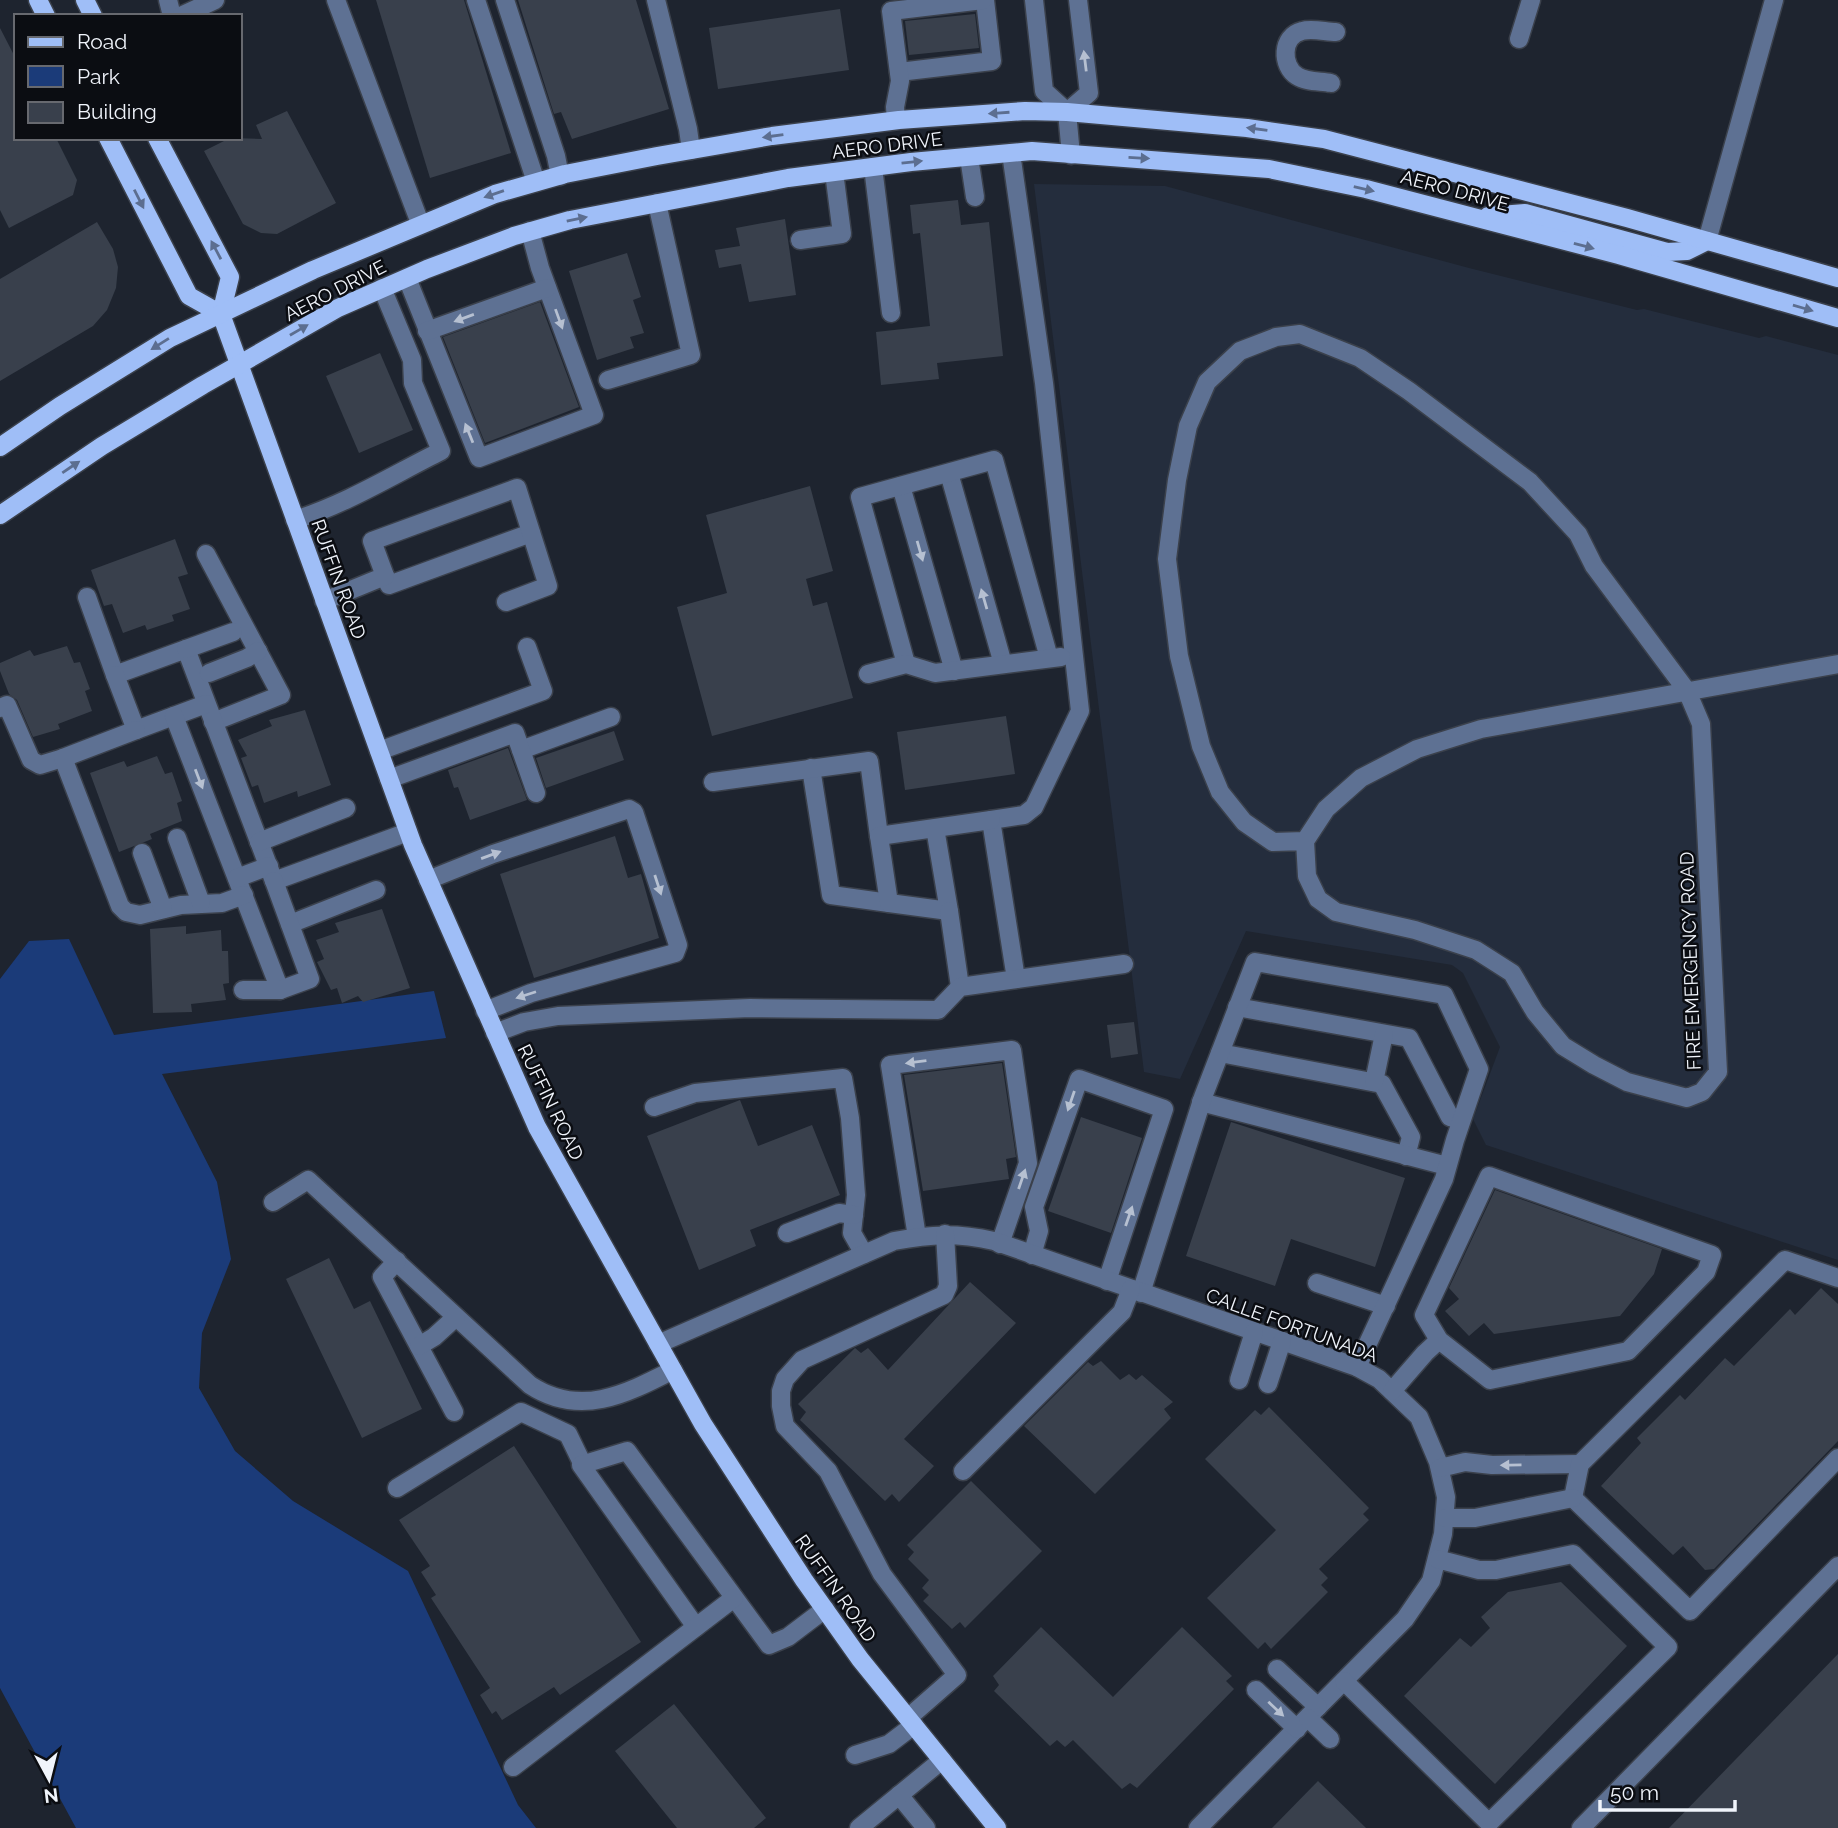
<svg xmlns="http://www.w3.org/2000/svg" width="1838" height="1828" font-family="Raleway,sans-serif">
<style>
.built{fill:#242d3d}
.green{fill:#1b3b79}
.building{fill:#39404c}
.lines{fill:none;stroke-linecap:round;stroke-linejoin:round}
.minor-casing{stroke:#3b414c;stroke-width:21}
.major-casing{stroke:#3b414c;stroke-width:21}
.minor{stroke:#5e7193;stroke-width:18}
.major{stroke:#9fbef7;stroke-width:18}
.oneway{fill:#b6c0d1}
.oneway2{fill:#5c6e90}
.labels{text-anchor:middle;stroke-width:5;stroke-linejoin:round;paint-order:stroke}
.street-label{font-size:19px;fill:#f0f4fb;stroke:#0b0d12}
</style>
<rect width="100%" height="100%" fill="#1e242f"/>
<polygon class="built" points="1034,184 1165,186 1469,268 1637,310 1644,309 1759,338 1766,336 1838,355 1838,1260 1486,1145 1473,1119 1500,1047 1463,973 1452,965 1246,931 1180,1079 1144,1072"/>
<polygon class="green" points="69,939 114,1035 434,991 446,1038 162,1074 217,1182 231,1259 202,1333 199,1388 235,1451 293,1501 408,1571 518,1805 536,1828 76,1828 0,1688 0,979 29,941"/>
<g class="building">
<polygon points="376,0 464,0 511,153 430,178"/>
<polygon points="518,0 636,0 669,109 572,139 561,112 554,114"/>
<polygon points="840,9 849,70 718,89 709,28"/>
<polygon points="975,14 979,48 909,55 905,21"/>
<polygon points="0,28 16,59 16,138 56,138 77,180 73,195 9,228 0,210"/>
<polygon points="287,111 336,203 277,234 261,233 243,224 204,151 230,138 262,139 256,125"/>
<polygon points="958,200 961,225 989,222 1003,356 937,363 939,379 881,385 876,332 930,326 920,233 913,234 910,205"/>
<polygon points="785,219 796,295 749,302 741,264 719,268 715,250 740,246 736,228"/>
<polygon points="97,222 113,249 118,267 116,288 107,310 93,326 0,381 0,279"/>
<polygon points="627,253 641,297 633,300 644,333 630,337 634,348 597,360 569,271"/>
<polygon points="540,302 579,407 485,443 443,337"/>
<polygon points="380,353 413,430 359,453 326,376"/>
<polygon points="810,486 833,571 806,579 813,606 827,602 853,698 712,736 677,607 727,593 706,515"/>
<polygon points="175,539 188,574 178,577 190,609 172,615 174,621 147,630 145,625 123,633 112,604 104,606 91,570"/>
<polygon points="67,646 74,663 80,662 90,689 85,691 92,711 58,724 60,729 33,737 17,700 9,694 0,671 0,663 30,650 34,656"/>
<polygon points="305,710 331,785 298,797 297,791 264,803 258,785 252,787 241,758 247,756 238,740 272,726 269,720"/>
<polygon points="1006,716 1015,774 905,790 897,732"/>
<polygon points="614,731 624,760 546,788 536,758"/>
<polygon points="508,748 527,800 470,820 458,787 454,788 448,770"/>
<polygon points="157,756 165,774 172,772 182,801 177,803 182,821 150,834 152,839 119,852 90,773 124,761 127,767"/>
<polygon points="615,836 628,878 641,874 659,938 534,978 500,874"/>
<polygon points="382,909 410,988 363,1002 358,996 342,1003 337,988 331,990 317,962 324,959 316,940 339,932 335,923"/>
<polygon points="186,926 186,934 221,930 222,951 228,951 229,983 223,984 226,1000 191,1004 192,1012 153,1013 150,929"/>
<polygon points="1134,1022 1138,1054 1111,1058 1107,1025"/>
<polygon points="1002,1063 1016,1157 1006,1159 1009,1179 923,1191 904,1075"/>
<polygon points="740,1100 758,1146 812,1125 840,1195 750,1230 756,1246 699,1270 647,1136"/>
<polygon points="1081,1117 1142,1138 1111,1233 1048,1211"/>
<polygon points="1231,1122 1405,1178 1375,1267 1291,1239 1275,1286 1186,1256"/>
<polygon points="1495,1190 1662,1249 1654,1274 1620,1316 1494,1334 1484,1323 1469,1336 1445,1311 1459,1299 1449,1288"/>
<polygon points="329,1258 354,1309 370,1301 422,1409 362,1438 286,1279"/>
<polygon points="970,1282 1016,1323 904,1439 934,1466 899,1502 892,1494 885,1501 800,1420 806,1412 798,1404 855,1348 861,1353 868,1348 888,1370"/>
<polygon points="1821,1288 1838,1304 1838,1441 1714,1569 1705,1570 1683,1546 1673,1555 1601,1486 1641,1443 1637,1438 1680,1395 1685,1400 1725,1358 1734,1366 1790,1309 1795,1315"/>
<polygon points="1101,1361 1120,1380 1129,1374 1136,1380 1142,1375 1173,1402 1164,1409 1171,1418 1095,1494 1024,1426 1088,1362 1093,1366"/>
<polygon points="1269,1407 1369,1508 1363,1514 1369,1520 1319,1569 1328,1578 1321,1585 1328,1592 1271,1649 1265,1642 1258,1649 1207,1598 1276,1530 1205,1459 1255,1410 1261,1415"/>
<polygon points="514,1446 641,1642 560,1695 554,1687 502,1720 496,1711 492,1714 480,1695 490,1688 431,1598 436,1595 421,1572 430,1566 399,1520"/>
<polygon points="971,1481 1042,1551 965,1628 960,1622 952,1629 923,1601 929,1595 922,1588 929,1580 908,1559 914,1552 907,1545"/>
<polygon points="1561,1582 1627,1646 1495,1784 1404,1696 1460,1638 1471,1647 1490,1628 1481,1617 1508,1592"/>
<polygon points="1041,1627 1113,1697 1182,1627 1232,1676 1226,1681 1234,1689 1137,1788 1130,1783 1122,1789 1073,1740 1065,1747 1057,1740 1050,1746 994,1691 999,1685 993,1676"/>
<polygon points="1838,1654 1838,1828 1669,1828"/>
<polygon points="674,1704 766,1818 754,1828 677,1828 615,1751"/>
<polygon points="1318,1781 1366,1828 1272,1828"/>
</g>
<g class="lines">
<g class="minor-casing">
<g id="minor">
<polyline points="168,0 172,16"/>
<polyline points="336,0 420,223"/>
<polyline points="476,0 536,182"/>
<polyline points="505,0 556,156 560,176"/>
<polyline points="656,0 688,129 691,150"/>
<polyline points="1034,0 1044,91 1067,112 1071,155"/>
<polyline points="181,16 215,0"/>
<polyline points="1519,39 1531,0"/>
<polyline points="899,72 992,61 985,0"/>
<path d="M1331,83C1320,81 1306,82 1297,76C1281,66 1281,36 1302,31C1312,28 1326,32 1336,32"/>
<polyline points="1067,112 1089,93 1078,0"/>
<polyline points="896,120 895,107 900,81 891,11 983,0"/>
<polyline points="1011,153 1044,383 1080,711 1034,807 1024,815 991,820 1016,979"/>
<polyline points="969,157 975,197"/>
<polyline points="873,167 891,313"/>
<polyline points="800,240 842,234 834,172"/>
<polyline points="1707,241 1774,0"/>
<polyline points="407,278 479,458 594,415 540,268 530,231"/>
<polyline points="427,331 547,288"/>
<polyline points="608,380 691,355 657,203"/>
<polyline points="949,473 1003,664"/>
<polyline points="901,486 954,671"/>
<path d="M295,520C346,504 393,475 441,451L413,383L412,360L382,288"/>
<polyline points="206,554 281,695 213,722"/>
<polyline points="385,576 389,585 531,533"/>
<polyline points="87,597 115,675 186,649 274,881 408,832"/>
<polyline points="324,601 385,576 372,541 517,488 548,586 506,602"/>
<polyline points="186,649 233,632"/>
<polyline points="906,664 860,497 994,460 1049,658"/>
<polyline points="209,673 247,658 258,651"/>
<polyline points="868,674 906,664 935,673 1061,657"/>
<polyline points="115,675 136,730 206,704"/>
<polyline points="0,708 7,705 31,760 40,765 63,758"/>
<polyline points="174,716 280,990"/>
<polyline points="136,730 63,758 120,906 126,912 140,915 181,905 222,903 244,895"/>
<polyline points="521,750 611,717"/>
<polyline points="379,751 543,691 527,647"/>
<polyline points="811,768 831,895 889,903"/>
<polyline points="389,779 515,733 536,793"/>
<polyline points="713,782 869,761 879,836"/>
<polyline points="935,828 949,911 889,903 879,836 991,820"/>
<polyline points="177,838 201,903"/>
<polyline points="1305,841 1273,842 1244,822 1220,792 1201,746 1179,656 1167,559 1177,480 1188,426 1207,382 1240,351 1276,337 1300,334 1360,358 1409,391 1530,482 1578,534 1594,566 1687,691 1701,724 1718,1072 1702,1092 1687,1098 1627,1082 1594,1065 1563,1046 1535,1012 1512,973 1476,950 1415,930 1336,912 1318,899 1307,876 1305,841 1326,809 1361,778 1417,749 1481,729 1838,664"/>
<polyline points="259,842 346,808"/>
<polyline points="142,853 163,909"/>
<polyline points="237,878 269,866"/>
<polyline points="428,880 493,854 629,809 634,812 678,945 675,953 531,993 485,1011"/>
<polyline points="949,911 960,987"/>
<polyline points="290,924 376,890"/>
<polyline points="243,990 280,990 310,979 274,881"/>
<polyline points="1237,1007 1409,1038 1450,1117 1461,1120"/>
<polyline points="495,1033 524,1022 558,1016 750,1008 938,1010 960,987 1124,964"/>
<polyline points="1220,1053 1382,1084 1411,1137 1406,1156"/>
<polyline points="1374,1082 1384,1034"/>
<polyline points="1201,1102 1447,1166"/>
<polyline points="654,1107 695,1093 843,1078 850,1118 856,1195 852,1233 864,1254"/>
<path d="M273,1202L308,1180L530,1385C580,1418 626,1394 673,1370"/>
<polyline points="787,1233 839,1213 854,1215"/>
<polyline points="917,1237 890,1065 1012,1050 1028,1163 1000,1244"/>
<polyline points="1032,1255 1039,1231 1034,1207 1079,1079 1164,1109 1107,1281"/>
<polyline points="397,1261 382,1277 454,1412"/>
<polyline points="1317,1283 1386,1306"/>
<polyline points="1141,1293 1203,1097 1255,962 1444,995 1479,1069 1455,1140 1444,1179 1357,1367"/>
<path d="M658,1344L894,1241C932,1234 957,1233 994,1241L1357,1367L1379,1379L1419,1417L1438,1462L1446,1497L1443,1534L1431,1581L1405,1619L1198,1828"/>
<polyline points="419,1346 434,1337 456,1317"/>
<polyline points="1239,1380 1254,1332"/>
<polyline points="1268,1384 1282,1341"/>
<polyline points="1392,1391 1425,1353 1439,1340 1424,1315 1489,1176 1712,1255 1706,1272 1628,1351 1490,1380 1439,1340"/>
<polyline points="1440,1468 1465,1462 1492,1465 1580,1464"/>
<polyline points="963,1471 1122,1312 1131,1289"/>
<polyline points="397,1488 521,1412 568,1434 583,1465"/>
<polyline points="1573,1498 1580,1464 1785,1260 1838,1278"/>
<polyline points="1573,1498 1690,1611 1838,1458"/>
<polyline points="1445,1518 1475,1518 1573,1498"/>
<polyline points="696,1627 581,1465 627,1451 769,1645 788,1637 825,1609"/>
<polyline points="1277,1669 1318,1707"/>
<polyline points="1344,1681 1489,1823 1668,1647 1573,1554 1496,1570 1479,1570 1437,1559"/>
<polyline points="1256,1690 1297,1729"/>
<polyline points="908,1718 957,1675 882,1574 828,1471 785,1426 781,1406 781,1391 785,1379 802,1360 944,1295 948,1286 945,1234"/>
<polyline points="1308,1718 1330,1739"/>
<polyline points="855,1755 889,1744 914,1725"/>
<polyline points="513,1767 734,1598"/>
<polyline points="899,1795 926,1828"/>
<polyline points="859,1828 942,1760"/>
<polyline points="1581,1828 1838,1566"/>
</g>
</g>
<g class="major-casing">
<g id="major">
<polyline points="38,0 46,16"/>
<polyline points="85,0 93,16"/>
<polyline points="108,138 189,296 221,314"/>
<polyline points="157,138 230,277 221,314"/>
<polyline points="1488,216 1525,213 1667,252 1687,251 1707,241"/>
<polyline points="221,314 413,845 537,1127 703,1424 804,1580 860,1659 997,1828"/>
<polyline points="0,447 60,406 170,338 313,270 495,194 565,174 657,156 772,136 899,120 1025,111 1067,112 1247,128 1324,139 1627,218 1838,278"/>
<polyline points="0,515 102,446 203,385 338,308 427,269 514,236 570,220 788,178 911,162 1032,151 1269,169 1366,189 1619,255 1838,318"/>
</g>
</g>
<use href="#minor" class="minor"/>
<use href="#major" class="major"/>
</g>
<defs><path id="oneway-solid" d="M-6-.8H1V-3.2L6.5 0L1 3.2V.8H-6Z" transform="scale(1.75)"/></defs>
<g class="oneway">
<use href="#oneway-solid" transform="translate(1085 61) rotate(-97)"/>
<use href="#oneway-solid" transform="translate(464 318) rotate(160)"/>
<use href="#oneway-solid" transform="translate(559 319) rotate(70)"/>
<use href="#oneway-solid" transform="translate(469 433) rotate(-112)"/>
<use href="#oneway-solid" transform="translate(920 551) rotate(74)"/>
<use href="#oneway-solid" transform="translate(984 599) rotate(-106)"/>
<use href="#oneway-solid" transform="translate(199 779) rotate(69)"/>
<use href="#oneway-solid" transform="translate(491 855) rotate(-20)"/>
<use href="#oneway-solid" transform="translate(658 885) rotate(72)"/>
<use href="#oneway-solid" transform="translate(526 995) rotate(162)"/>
<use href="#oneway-solid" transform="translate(916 1062) rotate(173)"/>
<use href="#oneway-solid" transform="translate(1071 1101) rotate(109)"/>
<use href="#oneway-solid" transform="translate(1022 1179) rotate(-71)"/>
<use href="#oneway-solid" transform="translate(1129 1216) rotate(-71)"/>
<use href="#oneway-solid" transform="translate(1511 1465) rotate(179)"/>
<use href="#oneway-solid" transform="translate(1276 1709) rotate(43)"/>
</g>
<g class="oneway2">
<use href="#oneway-solid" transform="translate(999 113) rotate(176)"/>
<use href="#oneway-solid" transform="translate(1257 129) rotate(-172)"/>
<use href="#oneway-solid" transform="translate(773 136) rotate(172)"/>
<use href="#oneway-solid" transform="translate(1139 158) rotate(3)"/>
<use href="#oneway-solid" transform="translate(912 162) rotate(-6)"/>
<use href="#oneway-solid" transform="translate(1364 189) rotate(13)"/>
<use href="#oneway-solid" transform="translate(494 194) rotate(161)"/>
<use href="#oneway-solid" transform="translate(139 199) rotate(63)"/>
<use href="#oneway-solid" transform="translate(577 219) rotate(-12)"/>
<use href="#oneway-solid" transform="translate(1584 246) rotate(15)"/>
<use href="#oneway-solid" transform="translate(216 250) rotate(-118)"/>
<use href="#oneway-solid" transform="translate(1803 308) rotate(16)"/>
<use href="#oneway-solid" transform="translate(299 330) rotate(-30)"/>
<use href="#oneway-solid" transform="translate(160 344) rotate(148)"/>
<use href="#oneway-solid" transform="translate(71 467) rotate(-34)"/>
</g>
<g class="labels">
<g class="street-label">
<text transform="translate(887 145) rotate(-7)" y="7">AERO DRIVE</text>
<text transform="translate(1455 190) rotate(15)" y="7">AERO DRIVE</text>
<text transform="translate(335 290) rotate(-27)" y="7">AERO DRIVE</text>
<text transform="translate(339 579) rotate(70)" y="7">RUFFIN ROAD</text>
<text transform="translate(1690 961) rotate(-92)" y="7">FIRE EMERGENCY ROAD</text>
<text transform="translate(551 1102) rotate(64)" y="7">RUFFIN ROAD</text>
<text transform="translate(1292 1325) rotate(20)" y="7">CALLE FORTUNADA</text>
<text transform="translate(836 1588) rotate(55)" y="7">RUFFIN ROAD</text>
</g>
</g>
<rect x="14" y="14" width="228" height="126" fill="#0b0d12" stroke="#67696f" stroke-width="2"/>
<rect x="28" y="37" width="35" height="10" fill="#9fbef7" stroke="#67696f" stroke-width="2"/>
<text x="77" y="49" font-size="21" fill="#f0f4fb">Road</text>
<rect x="28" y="66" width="35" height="21" fill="#1b3b79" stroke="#67696f" stroke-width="2"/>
<text x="77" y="84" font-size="21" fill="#f0f4fb">Park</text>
<rect x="28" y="102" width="35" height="21" fill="#39404c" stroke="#67696f" stroke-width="2"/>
<text x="77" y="119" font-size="21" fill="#f0f4fb">Building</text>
<g transform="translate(49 1779) rotate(173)" stroke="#0b0d12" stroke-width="5" paint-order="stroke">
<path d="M0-5L12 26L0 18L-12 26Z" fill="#f0f4fb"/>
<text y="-10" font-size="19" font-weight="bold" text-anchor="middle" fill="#f0f4fb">N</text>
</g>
<path d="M1600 1800v10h135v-10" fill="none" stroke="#f0f4fb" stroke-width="3.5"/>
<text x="1610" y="1800" font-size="21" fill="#f0f4fb" stroke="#0b0d12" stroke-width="5" paint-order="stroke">50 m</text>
</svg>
